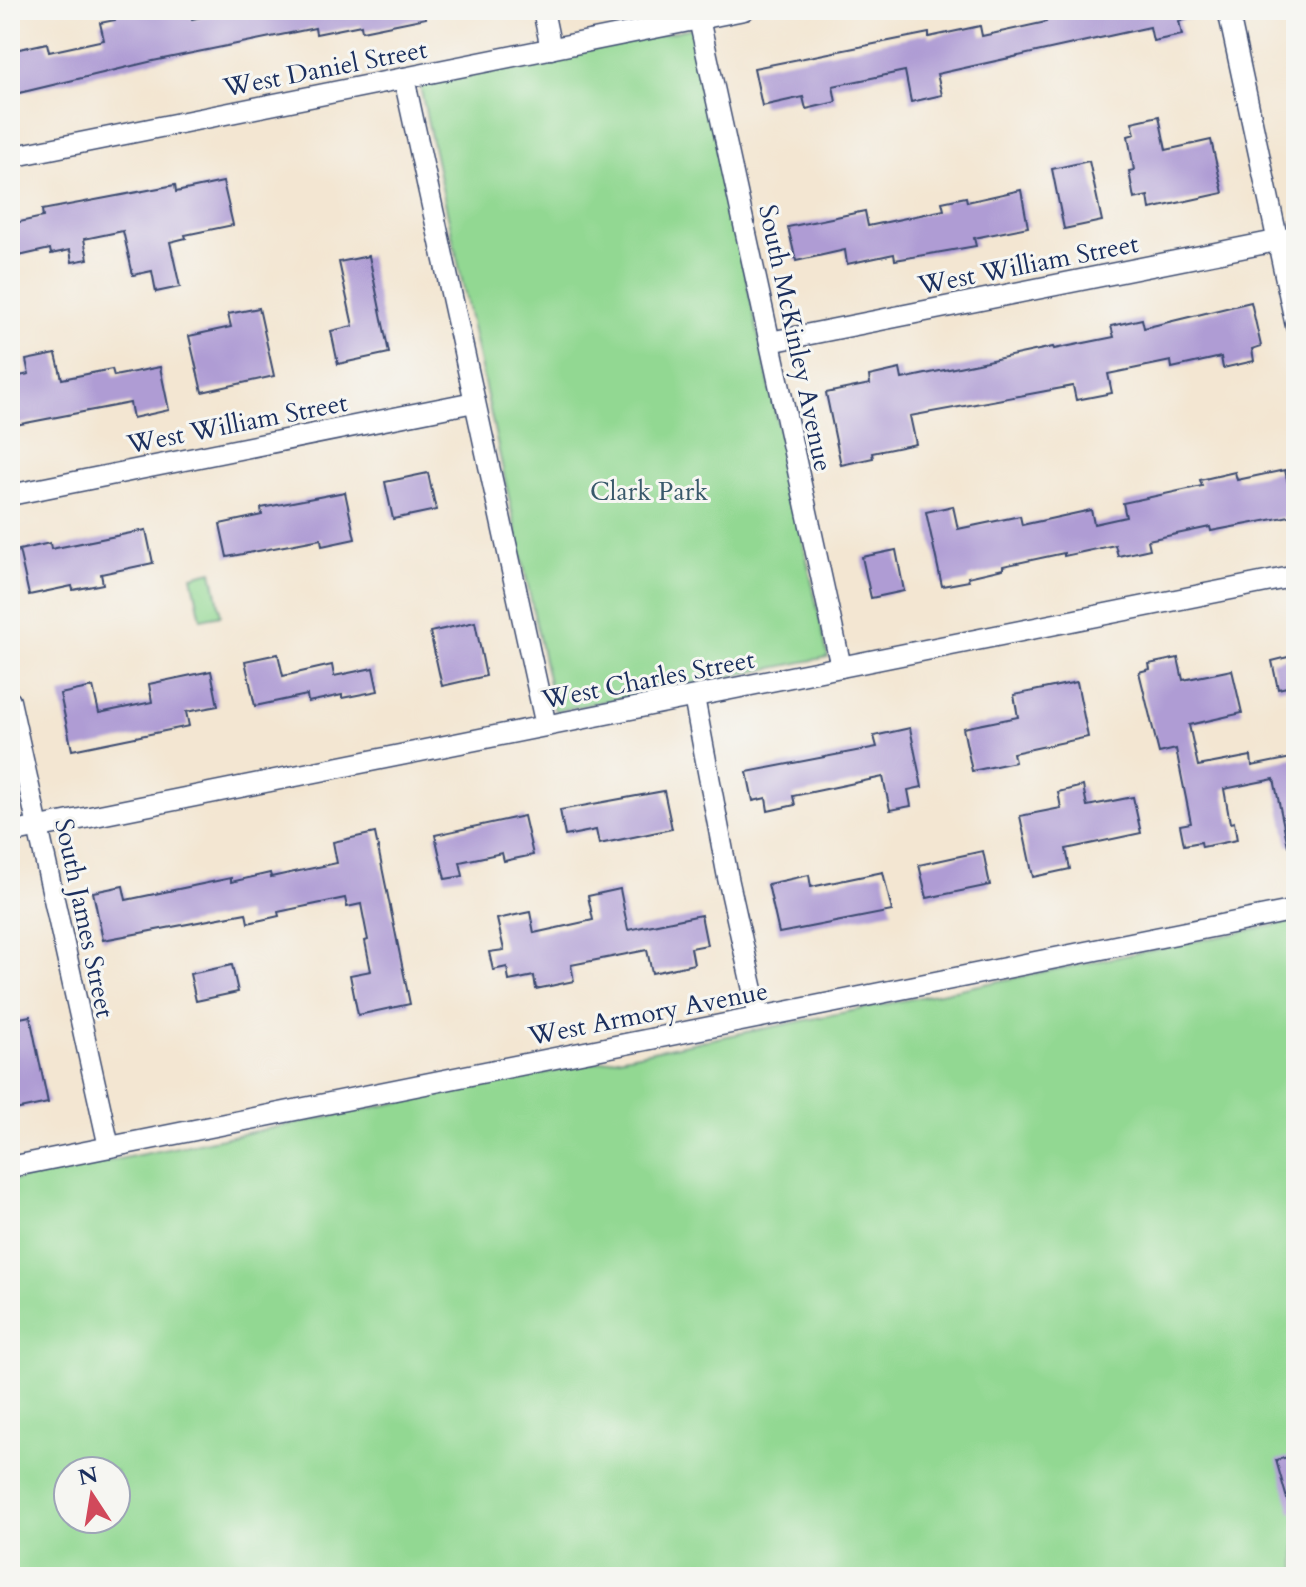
<svg xmlns="http://www.w3.org/2000/svg" width="1306" height="1587" font-family="Cardo,serif">
<style>
.green{fill:#92d892;stroke:#568478;stroke-width:2;fill-rule:evenodd}
.building{fill:#af9cd4}
.lines{fill:none;stroke-linecap:round;stroke-linejoin:round}
.minor-casing{stroke:#3b4a6f;stroke-width:23}
.minor{stroke:#fff;stroke-width:20}
.labels{text-anchor:middle;stroke-width:6;stroke-linejoin:round;paint-order:stroke}
.street-label{font-size:26px;fill:#1b2f5e;stroke:#f6f6f2}
.park-label{font-size:26px;fill:#39596b;stroke:#f6f6f2}
</style>
<rect width="100%" height="100%" fill="#f6f6f2"/>
<filter id="ink" filterUnits="userSpaceOnUse"><feTurbulence type="fractalNoise" baseFrequency=".0125" numOctaves="2"/><feDisplacementMap in="SourceGraphic" scale="16" xChannelSelector="R" yChannelSelector="G"/><feConvolveMatrix kernelMatrix="1 2 1 2 8 2 1 2 1" color-interpolation-filters="sRGB"/></filter>
<filter id="wash" filterUnits="userSpaceOnUse"><feTurbulence type="fractalNoise" baseFrequency=".006" numOctaves="4" result="noise"/><feDisplacementMap in="SourceGraphic" scale="32" xChannelSelector="R" yChannelSelector="G"/><feGaussianBlur stdDeviation="1.8" result="paint"/><feColorMatrix in="noise" values="0 0 0 0 0 0 0 0 0 0 0 0 0 0 0 0 0 1.4 0 .05"/><feComposite in="paint" operator="in"/></filter>
<g filter="url(#wash)">
<rect width="100%" height="100%" fill="#f3e6d2"/>
<g class="green">
<polygon points="692,28 828,657 555,711 420,86"/>
<polygon points="212,571 221,615 201,619 192,576"/>
<path d="M1296,921V1577H10V1181ZM68,1471H116V1519H68Z"/>
</g>
<g id="blocks">
<g class="building">
<polygon points="113,10 190,10 192,19 232,10 425,10 426,18 362,31 361,25 316,34 315,28 153,61 15,94 10,71 10,51 47,43 49,52 104,40 100,23 115,20"/>
<polygon points="1086,10 1192,10 1193,18 1179,21 1182,35 1153,41 1150,27 937,74 942,95 911,102 905,71 833,86 836,102 806,109 803,97 762,106 754,68 929,33 929,37 980,26 982,36 1046,22 1045,19"/>
<polygon points="1159,116 1166,150 1211,140 1223,193 1150,209 1148,196 1134,199 1129,171 1134,170 1128,136 1135,134 1132,122"/>
<polygon points="1089,161 1102,221 1064,229 1052,169"/>
<polygon points="223,182 233,225 185,235 186,238 170,242 180,287 156,292 152,271 133,275 123,231 84,239 88,259 72,262 70,250 51,254 50,249 10,258 10,224 43,217 42,210 175,185 176,192"/>
<polygon points="1021,190 1028,227 974,238 976,246 895,260 894,254 847,264 845,250 796,261 788,227 865,211 868,226 944,210 942,202 966,197 967,202"/>
<polygon points="369,256 389,353 338,364 331,331 353,326 339,262"/>
<polygon points="1251,302 1261,346 1252,349 1254,361 1223,368 1221,357 1172,368 1171,361 1108,374 1112,393 1076,400 1073,386 910,416 916,444 872,453 873,458 841,465 826,393 870,384 869,376 900,369 902,379 1053,347 1054,349 1114,337 1111,326 1142,319 1144,328"/>
<polygon points="259,308 274,376 202,392 189,336 231,327 228,314"/>
<polygon points="56,354 62,379 112,369 114,376 160,367 169,410 133,418 130,403 10,426 10,378 29,374 26,360"/>
<polygon points="1285,470 1295,515 1211,531 1210,527 1148,540 1150,549 1118,556 1115,545 1064,556 1064,553 1003,566 1003,569 968,577 969,581 942,586 926,512 953,506 958,529 1020,516 1022,525 1091,510 1094,524 1126,517 1123,503 1202,486 1200,480 1235,472 1237,480"/>
<polygon points="428,473 436,510 393,519 385,482"/>
<polygon points="345,492 355,539 322,546 321,539 227,557 220,524 262,515 261,508"/>
<polygon points="146,530 153,563 101,574 103,584 73,590 72,586 29,595 19,550 50,543 51,549"/>
<polygon points="896,550 904,591 871,598 862,557"/>
<polygon points="475,622 486,676 442,686 430,632"/>
<polygon points="278,654 283,676 332,665 334,676 373,668 378,691 342,698 342,695 308,702 307,695 255,706 245,661"/>
<polygon points="1296,655 1296,685 1278,689 1272,661"/>
<polygon points="1178,658 1183,680 1232,670 1242,713 1189,725 1198,766 1251,756 1252,766 1296,757 1296,845 1288,846 1274,779 1224,789 1230,823 1234,822 1237,840 1202,847 1201,842 1184,845 1180,825 1191,823 1176,749 1159,753 1139,672 1150,669 1149,664"/>
<polygon points="211,671 218,706 186,712 189,726 72,750 60,694 93,687 99,713 152,702 149,684"/>
<polygon points="1077,682 1088,737 1013,753 1015,762 972,771 963,728 1018,717 1014,695"/>
<polygon points="910,728 922,787 908,790 911,806 890,810 883,777 793,796 795,805 768,811 766,798 753,801 747,772 877,747 874,736"/>
<polygon points="1083,786 1087,806 1133,797 1141,833 1066,849 1070,869 1033,877 1020,816 1061,808 1058,792"/>
<polygon points="664,791 672,829 599,844 596,830 565,836 560,810"/>
<polygon points="524,816 533,855 504,861 502,853 460,862 463,876 445,879 435,835"/>
<polygon points="375,833 410,1004 358,1015 350,975 371,971 365,941 368,940 361,904 347,907 345,898 278,912 279,916 248,923 246,913 103,940 93,892 123,886 126,900 231,878 231,882 270,873 271,877 337,863 333,842"/>
<polygon points="983,851 990,885 927,898 919,865"/>
<polygon points="883,872 892,911 779,933 768,884 809,875 811,887"/>
<polygon points="620,889 628,930 701,915 707,945 691,948 694,964 652,973 647,950 571,965 574,981 536,989 534,976 509,981 507,967 493,970 489,952 504,950 497,919 530,912 534,933 593,920 588,896"/>
<polygon points="232,965 238,992 196,1001 190,974"/>
<polygon points="30,1016 48,1103 10,1111 10,1020"/>
<polygon points="1296,1455 1296,1512 1291,1513 1276,1460"/>
</g>
</g>
</g>
<g filter="url(#ink)">
<use href="#blocks" fill-opacity="0" stroke="#3b4a6f" stroke-width="2"/>
<g class="lines">
<g class="minor-casing">
<g id="minor">
<polyline points="543,10 551,49"/>
<polyline points="1228,10 1296,326"/>
<polyline points="699,19 841,667"/>
<polyline points="404,78 546,726"/>
<polyline points="10,157 744,10"/>
<polyline points="770,342 1296,237"/>
<polyline points="10,495 474,402"/>
<polyline points="694,697 728,878 759,1017"/>
<polyline points="10,701 109,1147"/>
<polyline points="10,833 1296,576"/>
<polyline points="10,1167 1296,910"/>
</g>
</g>
<use href="#minor" class="minor"/>
</g>
</g>
<g class="labels">
<g class="street-label">
<text transform="translate(325 68) rotate(-11)" y="9">West Daniel Street</text>
<text transform="translate(1028 264) rotate(-11)" y="9">West William Street</text>
<text transform="translate(796 338) rotate(78)" y="9">South McKinley Avenue</text>
<text transform="translate(237 423) rotate(-11)" y="9">West William Street</text>
<text transform="translate(648 679) rotate(-11)" y="9">West Charles Street</text>
<text transform="translate(85 918) rotate(78)" y="9">South James Street</text>
<text transform="translate(648 1013) rotate(-11)" y="9">West Armory Avenue</text>
</g>
<g class="park-label">
<text x="649" y="500">Clark Park</text>
</g>
</g>
<rect width="1306" height="1587" fill="none" stroke="#f6f6f2" stroke-width="40"/>
<g transform="translate(92 1495) rotate(348)"><circle r="38" fill="#f6f6f2" stroke="#9ea6b7" stroke-width="2"/>
<path d="M0-6L14 30L0 20L-14 30Z" fill="#d1495b"/>
<text y="-12" font-size="22" font-weight="bold" text-anchor="middle" fill="#1b2f5e">N</text>
</g>
</svg>
